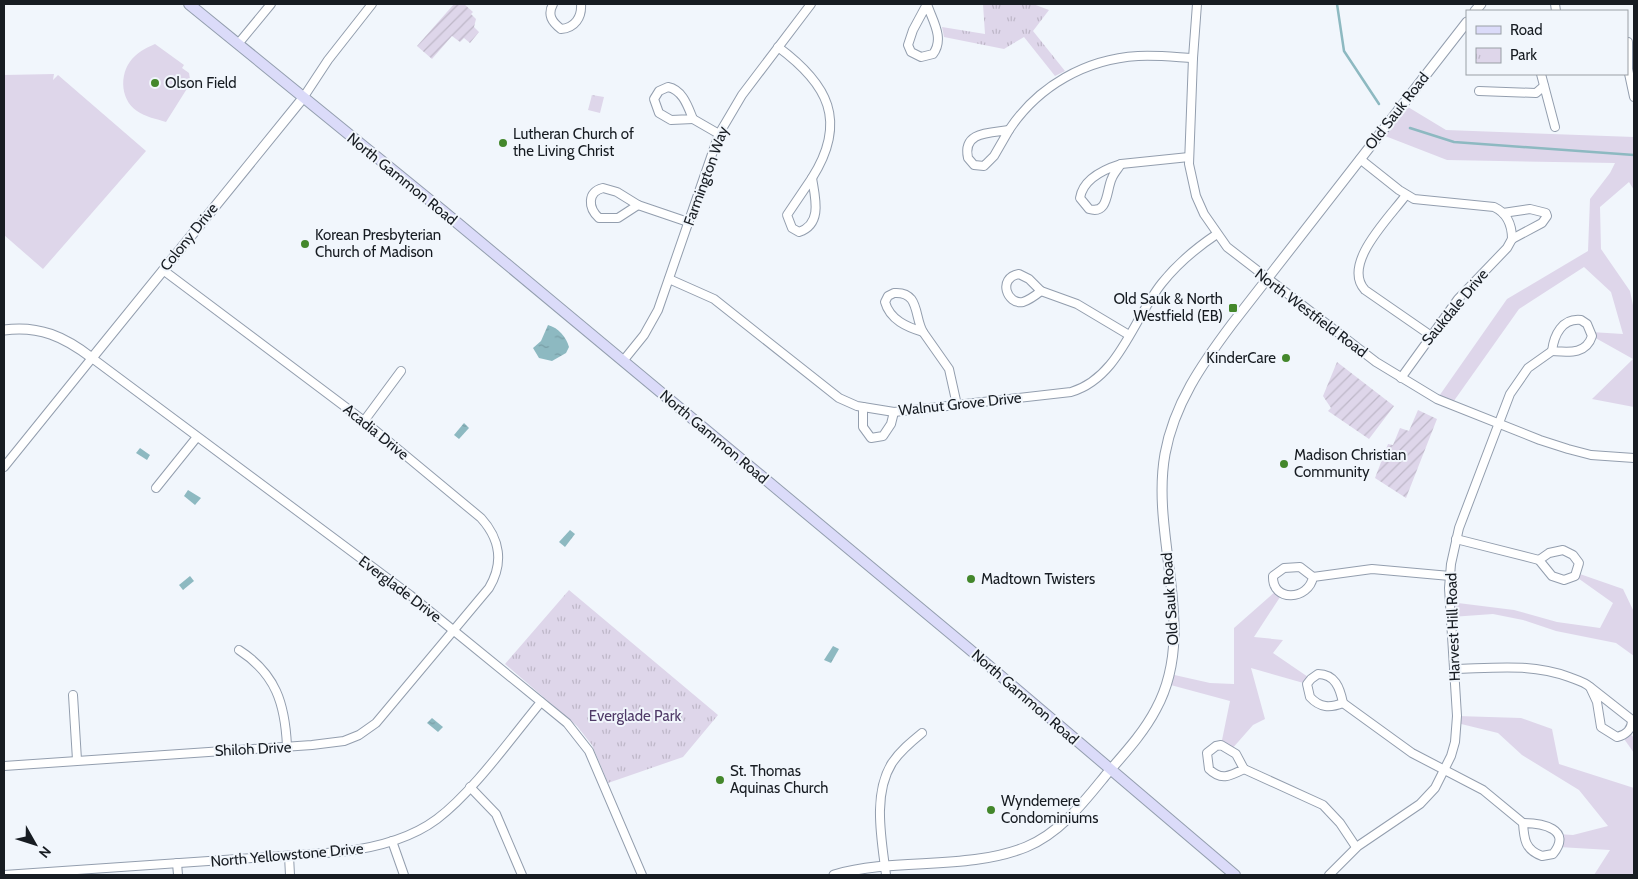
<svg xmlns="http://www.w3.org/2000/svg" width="1638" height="879" font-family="Cabin,sans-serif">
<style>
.grass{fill:#ded6ea}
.park{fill:url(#park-tufts)}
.garden{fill:url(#garden-furrows)}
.water{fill:url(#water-ripples)}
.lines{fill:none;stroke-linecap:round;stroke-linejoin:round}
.stream{stroke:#8db9c1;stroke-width:2.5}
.minor-casing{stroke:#939eae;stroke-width:10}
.tertiary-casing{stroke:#939eae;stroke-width:11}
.secondary-casing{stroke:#939eae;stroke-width:12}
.minor{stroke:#fff;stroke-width:8}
.tertiary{stroke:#fff;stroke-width:9}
.secondary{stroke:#dbdbf9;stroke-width:10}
.poi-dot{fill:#43872b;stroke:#f1f6fc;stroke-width:2}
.labels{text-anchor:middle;stroke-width:4;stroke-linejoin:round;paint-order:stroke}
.poi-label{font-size:15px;fill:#171c22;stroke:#f1f6fc;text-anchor:start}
.street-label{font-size:15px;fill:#171c22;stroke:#f1f6fc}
.park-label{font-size:15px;fill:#503b68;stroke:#f1f6fc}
</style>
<defs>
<pattern id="park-tufts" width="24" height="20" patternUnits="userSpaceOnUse" patternTransform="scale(1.25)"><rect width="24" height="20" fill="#ded6ea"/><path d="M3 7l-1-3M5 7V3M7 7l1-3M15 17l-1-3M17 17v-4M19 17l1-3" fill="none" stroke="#beb7c8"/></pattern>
<pattern id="garden-furrows" width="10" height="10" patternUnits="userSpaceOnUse" patternTransform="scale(1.25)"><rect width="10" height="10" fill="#ded6ea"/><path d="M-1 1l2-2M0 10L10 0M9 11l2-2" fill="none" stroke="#beb7c8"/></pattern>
<pattern id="water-ripples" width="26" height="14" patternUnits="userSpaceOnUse" patternTransform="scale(1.25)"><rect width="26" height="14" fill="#8db9c1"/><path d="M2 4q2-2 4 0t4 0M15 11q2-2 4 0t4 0" fill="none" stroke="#799ea6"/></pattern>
</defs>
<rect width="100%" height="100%" fill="#f1f6fc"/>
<g class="grass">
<path d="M155,44L184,65L182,68L189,73L190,79L186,85L188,87L166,122C157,119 145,117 137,111C119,99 119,70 135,56C140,51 148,47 155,44Z"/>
<polygon points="54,74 53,80 58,75 146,151 43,269 4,235 4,75"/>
<polygon points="1403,104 1446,130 1634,137 1634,190 1629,182 1600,207 1601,249 1630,291 1634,310 1634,407 1592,399 1633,359 1592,336 1591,332 1623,334 1611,292 1584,267 1519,309 1451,405 1437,399 1507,299 1588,251 1590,199 1610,173 1615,163 1447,160 1380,134"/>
<polygon points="1577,573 1623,589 1634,612 1634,656 1616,643 1556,631 1523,620 1493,614 1451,617 1450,602 1514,610 1557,622 1600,628 1613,603 1575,576"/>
<polygon points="1277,590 1282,594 1254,637 1283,640 1273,653 1311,679 1307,684 1251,668 1265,719 1253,725 1231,750 1221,745 1230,701 1167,684 1170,674 1210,683 1234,684 1234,628"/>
<polygon points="1457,716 1521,718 1552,729 1559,764 1634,788 1634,875 1594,875 1610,850 1559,847 1557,834 1573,835 1608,826 1579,790 1522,755 1498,733 1457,723"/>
<polygon points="1628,731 1634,738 1634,753 1622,736"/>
</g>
<g class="park">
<polygon points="983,4 1033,4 1049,10 1033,31 1065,71 1055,76 1024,37 1004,49 944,37 942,27 985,34"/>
<polygon points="592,95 604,97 600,113 588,110"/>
<polygon points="569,590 718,715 683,757 608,783 592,745 577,726 505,664"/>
</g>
<g class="garden">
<polygon points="454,4 464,4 473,12 471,14 476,19 474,27 479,32 470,43 464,38 460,42 452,36 432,59 417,46"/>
<polygon points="1337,362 1394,406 1369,439 1328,411 1331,408 1323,396"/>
<polygon points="1418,410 1437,419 1406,498 1375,478 1388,444 1393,445 1400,428 1409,431"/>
</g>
<g class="water">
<path d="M548,325C559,328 566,337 569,347L566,353L552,361L539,358L533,348L541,341Z"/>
<polygon points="464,423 469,428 459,439 454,435"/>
<polygon points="140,448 150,455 147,460 136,453"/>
<polygon points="188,490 201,498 195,505 184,496"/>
<polygon points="570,530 575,534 565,547 559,542"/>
<polygon points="190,576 194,581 183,590 179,585"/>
<polygon points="833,646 839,649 831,663 824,660"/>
<polygon points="432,718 443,727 438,732 427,723"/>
</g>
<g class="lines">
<g class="stream">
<polyline points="1337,4 1344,51 1379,104"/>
<polyline points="1410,128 1454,142 1634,155"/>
</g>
<g class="minor-casing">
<g id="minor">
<path d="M553,4C547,15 552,22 561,29C575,28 582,17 581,4"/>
<path d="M927,4L913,30L908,45L911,52L921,57L933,54C945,38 932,20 927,4"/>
<polyline points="1197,4 1193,58 1189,164 1196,196 1204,214 1227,247 1376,362 1437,399 1540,440 1568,449 1591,455 1634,458"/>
<polyline points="1555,4 1556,11"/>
<polyline points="1628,42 1628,69 1634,97"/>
<polyline points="238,44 271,4"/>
<path d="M778,47C828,84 848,121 812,178"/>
<polyline points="1541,74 1555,127"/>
<path d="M668,87C683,90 688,107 693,119L671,120L659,113L654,99L659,91Z"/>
<polyline points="1479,91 1536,93 1544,86"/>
<polyline points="303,98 328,60 372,4"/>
<polyline points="693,119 719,134"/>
<path d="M1009,130C1038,86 1086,59 1138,56C1157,55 1175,57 1193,58"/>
<path d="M1009,130L994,156L984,166L974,165L968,158C962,131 991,133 1009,130Z"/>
<path d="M1360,159L1399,190L1414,199L1494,207C1507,213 1512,225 1512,239"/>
<path d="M1121,164C1118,169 1114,173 1112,178C1106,190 1109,215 1089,209L1080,198C1083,179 1105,169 1121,164Z"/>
<polyline points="1121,164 1189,157"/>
<path d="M812,178C815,197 823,224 799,232L792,228L787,215Z"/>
<path d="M603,188L617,192L638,205L618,218H599C588,208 587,192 603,188Z"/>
<path d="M1406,195C1390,217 1341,264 1365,290L1430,335"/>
<polyline points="638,205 688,222"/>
<polyline points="1503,213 1530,209 1546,213 1547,216 1542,223 1512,239"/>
<path d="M1019,274L1029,279L1041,291C1036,295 1029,300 1023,302C1007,305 997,278 1019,274Z"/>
<path d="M669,279L714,299L839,398L857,406L894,412L1071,392C1119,378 1133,319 1162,283C1178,263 1196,248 1217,234"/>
<polyline points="1041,291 1077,304 1129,335"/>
<path d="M894,293C920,291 914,317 923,332C907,327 890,320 885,302L888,296Z"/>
<path d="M1581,320L1587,324L1592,336C1586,355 1568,352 1552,351C1554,335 1562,318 1581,320Z"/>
<polyline points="923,332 949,369 957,405"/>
<polyline points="623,361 644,335 658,310 719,134 742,95 811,4"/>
<polyline points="1401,378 1458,299 1507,248 1512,239"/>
<polyline points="863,407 863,427 871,438 883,436 891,424 894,412"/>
<polyline points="364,421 401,371"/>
<polyline points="4,467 92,358 410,595 567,723 589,751 642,875"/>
<polyline points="156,488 197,437"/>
<polyline points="1456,539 1539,560"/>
<polygon points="1563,550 1573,555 1579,563 1575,576 1564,580 1552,576 1539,560 1549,553"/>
<path d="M1300,567L1313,577C1309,600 1272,603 1273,576L1284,568Z"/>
<polyline points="1313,577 1372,569 1450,576"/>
<path d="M239,650C276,674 285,704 287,746"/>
<path d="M1454,669C1494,668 1531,663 1569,677C1577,680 1585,682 1590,687"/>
<path d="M1318,674C1335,674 1340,688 1343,703C1330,708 1320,708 1310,697L1307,684L1311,679Z"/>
<path d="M1590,687L1632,720C1632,729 1626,735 1617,737L1601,727L1597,702Z"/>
<polyline points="73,695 77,760"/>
<polyline points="1343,703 1412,753 1483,790 1523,823"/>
<path d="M1221,745L1236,754L1244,769C1230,776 1221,781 1209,769L1207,753L1216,746Z"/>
<path d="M4,766L312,745L344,741L359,735L376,723L489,588C504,563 500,539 481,518L364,421L163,270"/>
<polyline points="1244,769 1323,805 1340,823 1356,847"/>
<polyline points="470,787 496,814 522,875"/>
<path d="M1523,823C1542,823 1573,829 1553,854L1542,856C1525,850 1524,839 1523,823Z"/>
<polyline points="392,841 404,875"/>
<polyline points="289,856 290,875"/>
<polyline points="177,863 178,875"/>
<path d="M4,875L340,852C374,848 409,840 437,819C473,792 511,738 541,702"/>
<path d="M886,875C882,841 872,795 892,763C900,751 911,742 922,733"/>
<polyline points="1329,875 1358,846 1420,804 1435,788 1451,756 1455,742 1457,716 1449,588 1451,564 1459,528 1510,394 1528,368 1552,351"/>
</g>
</g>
<g class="tertiary-casing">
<g id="tertiary">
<polyline points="1475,11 1481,4"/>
<path d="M4,330C39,325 65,337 92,358L303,98"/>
<path d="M834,875C896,857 966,871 1026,847C1060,833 1083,803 1105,776C1123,755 1143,734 1156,709C1199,630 1150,538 1165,454C1174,404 1202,364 1232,324L1467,22"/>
</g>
</g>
<g class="secondary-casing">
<polyline id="secondary" points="189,4 443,211 968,648 1235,875"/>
</g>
<use href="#minor" class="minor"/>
<use href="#tertiary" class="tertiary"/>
<use href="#secondary" class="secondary"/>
</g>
<g class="poi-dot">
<circle cx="155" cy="83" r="5"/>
<circle cx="503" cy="143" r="5"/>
<circle cx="305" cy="244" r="5"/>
<rect x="1228" y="303" width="10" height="10" rx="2.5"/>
<circle cx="1286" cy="358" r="5"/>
<circle cx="1284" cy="464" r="5"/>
<circle cx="971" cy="579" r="5"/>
<circle cx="720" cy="780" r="5"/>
<circle cx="991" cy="810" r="5"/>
</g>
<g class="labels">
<g class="poi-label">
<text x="165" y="88">Olson Field</text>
<text x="513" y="139">Lutheran Church of<tspan x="513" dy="17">the Living Christ</tspan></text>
<text x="315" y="240">Korean Presbyterian<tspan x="315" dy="17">Church of Madison</tspan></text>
<text x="1223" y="304" text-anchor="end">Old Sauk &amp; North<tspan x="1223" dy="17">Westfield (EB)</tspan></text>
<text x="1276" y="363" text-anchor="end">KinderCare</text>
<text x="1294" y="460">Madison Christian<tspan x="1294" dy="17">Community</tspan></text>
<text x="981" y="584">Madtown Twisters</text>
<text x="730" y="776">St. Thomas<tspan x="730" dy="17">Aquinas Church</tspan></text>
<text x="1001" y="806">Wyndemere<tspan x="1001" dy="17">Condominiums</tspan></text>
</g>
<g class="street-label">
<text transform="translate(1397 111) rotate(-52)" y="5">Old Sauk Road</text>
<text transform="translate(706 176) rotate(-70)" y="5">Farmington Way</text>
<text transform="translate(402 179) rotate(39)" y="5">North Gammon Road</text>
<text transform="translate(189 237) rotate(-51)" y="5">Colony Drive</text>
<text transform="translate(1455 307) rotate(-50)" y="5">Saukdale Drive</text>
<text transform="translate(1311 313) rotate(37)" y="5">North Westfield Road</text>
<text transform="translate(960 404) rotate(-6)" y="5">Walnut Grove Drive</text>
<text transform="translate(376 432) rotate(39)" y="5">Acadia Drive</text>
<text transform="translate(714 437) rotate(40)" y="5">North Gammon Road</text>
<text transform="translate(400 589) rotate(37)" y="5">Everglade Drive</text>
<text transform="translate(1170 599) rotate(-94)" y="5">Old Sauk Road</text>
<text transform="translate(1453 627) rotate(-92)" y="5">Harvest Hill Road</text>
<text transform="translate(1025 697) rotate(41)" y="5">North Gammon Road</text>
<text transform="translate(253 749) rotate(-3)" y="5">Shiloh Drive</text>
<text transform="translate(287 855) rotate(-5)" y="5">North Yellowstone Drive</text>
</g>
<g class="park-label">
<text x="635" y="721">Everglade Park</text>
</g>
</g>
<rect width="1638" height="879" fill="none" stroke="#171c22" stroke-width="10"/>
<rect x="1466" y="10" width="162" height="65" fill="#f1f6fc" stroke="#9a9fa5"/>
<rect x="1476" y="26" width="25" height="8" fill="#dbdbf9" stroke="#9a9fa5"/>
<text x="1510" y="35" font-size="15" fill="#171c22">Road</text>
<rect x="1476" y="48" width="25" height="15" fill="url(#park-tufts)" stroke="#9a9fa5"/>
<text x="1510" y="60" font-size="15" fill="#171c22">Park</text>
<g transform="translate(35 844) rotate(129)" stroke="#f1f6fc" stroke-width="4" paint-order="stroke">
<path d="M0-4L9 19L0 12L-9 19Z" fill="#171c22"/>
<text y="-8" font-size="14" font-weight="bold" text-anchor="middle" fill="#171c22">N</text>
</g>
</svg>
